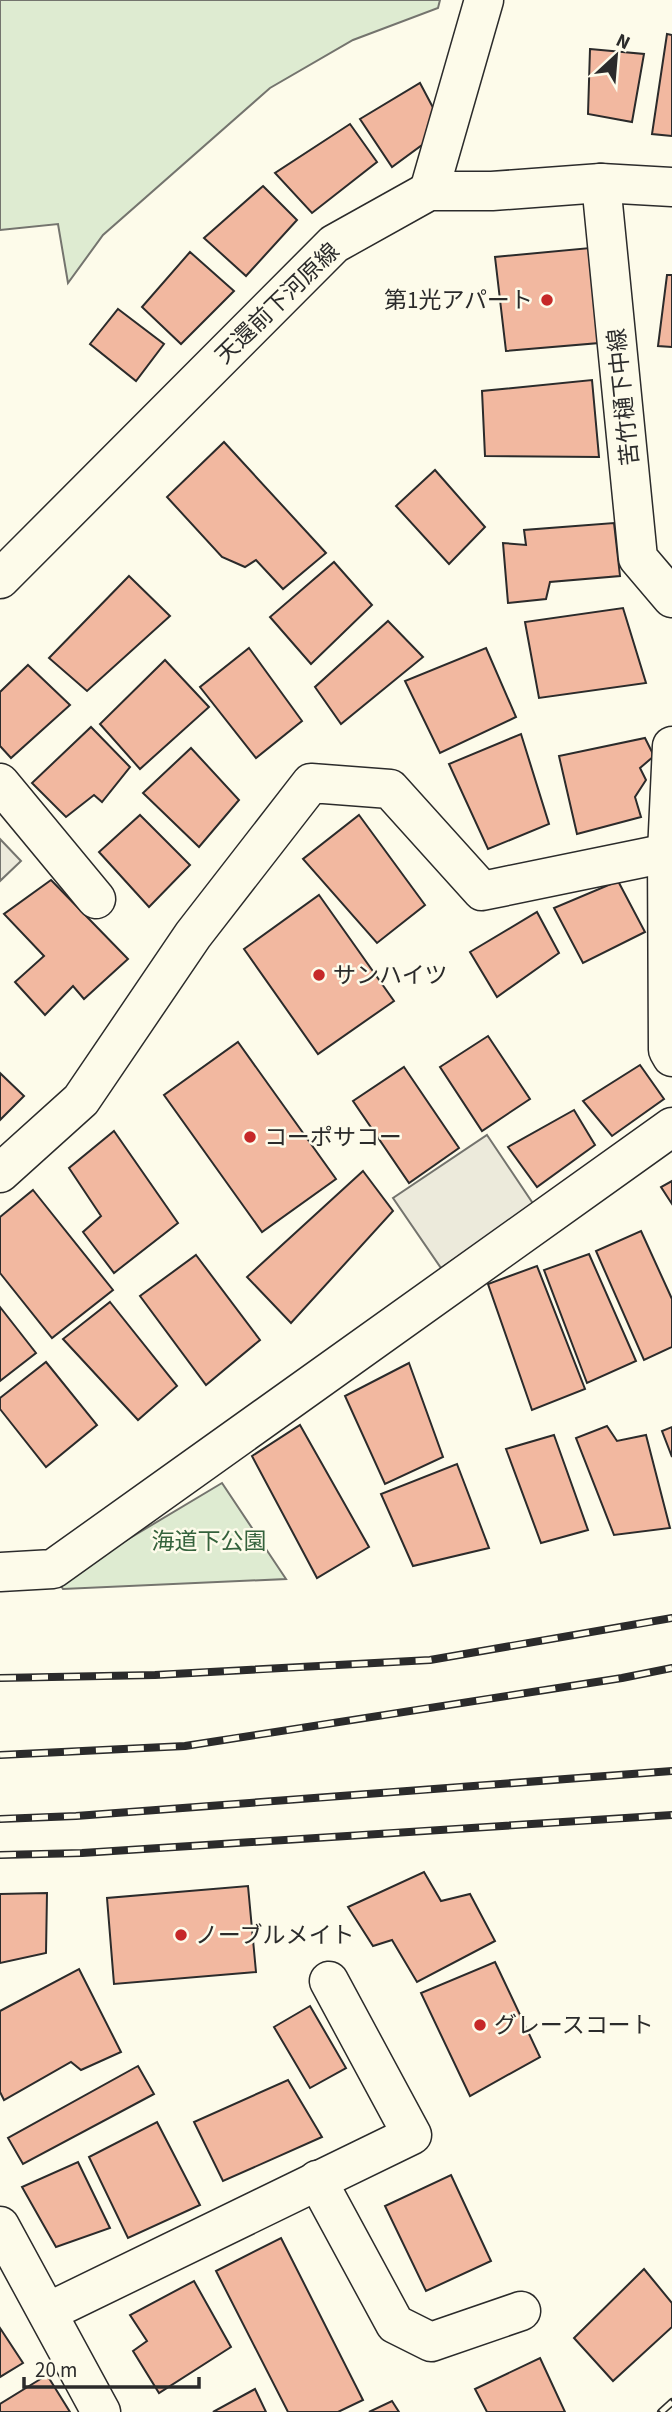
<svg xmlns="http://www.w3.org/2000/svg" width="672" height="2412" font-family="'Source Sans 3','Noto Sans JP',sans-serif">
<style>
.green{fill:#deebd1;stroke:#74746e;stroke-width:2}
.parking{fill:#eceadb;stroke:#74746e;stroke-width:2}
.building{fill:#f2b8a0;stroke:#2b2b2b;stroke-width:2}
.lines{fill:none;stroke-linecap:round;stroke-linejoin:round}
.minor-casing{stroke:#2b2b2b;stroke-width:41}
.minor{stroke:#fdfbea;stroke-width:38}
.rail-casing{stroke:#2b2b2b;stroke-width:8}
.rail{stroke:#fdfbea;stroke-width:5;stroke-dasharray:16;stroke-linecap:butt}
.poi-dot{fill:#c62828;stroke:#fdfbea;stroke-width:2.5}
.labels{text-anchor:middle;stroke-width:5;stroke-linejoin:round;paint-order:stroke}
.poi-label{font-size:23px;fill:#2b2b2b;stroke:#fdfbea;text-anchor:start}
.street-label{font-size:23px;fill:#2b2b2b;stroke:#fdfbea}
.park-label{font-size:23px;fill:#34623c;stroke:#fdfbea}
</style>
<rect width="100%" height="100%" fill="#fdfbea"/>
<g class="green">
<polygon points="0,0 440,0 438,8 353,40 270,88 103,235 68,283 58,224 0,230"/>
<polygon points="222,1483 286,1579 63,1589 58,1581"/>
</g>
<g class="parking">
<polygon points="0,839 21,861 0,881"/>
<polygon points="487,1135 534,1205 441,1268 393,1198"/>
</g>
<g class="building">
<polygon points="667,34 672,35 672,136 652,134"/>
<polygon points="590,49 644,54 632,122 588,114"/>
<polygon points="420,83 438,117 426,142 392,167 360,119"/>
<polygon points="350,124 377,162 312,213 275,173"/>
<polygon points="263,186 297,220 246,276 204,238"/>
<polygon points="590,248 599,343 506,351 495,257"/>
<polygon points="190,252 234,291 181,344 142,307"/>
<polygon points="667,275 672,275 672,347 658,346"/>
<polygon points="118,309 164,344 136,381 90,344"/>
<polygon points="592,380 599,457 485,456 482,391"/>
<polygon points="224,442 326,553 283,589 256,560 245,567 222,557 167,497"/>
<polygon points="435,470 485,527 449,564 396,506"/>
<polygon points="614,523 620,576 550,582 546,599 508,603 503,543 526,545 524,530"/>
<polygon points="334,562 372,605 311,664 270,617"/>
<polygon points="129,576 170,616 87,691 49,658"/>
<polygon points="623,608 646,683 539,698 525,622"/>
<polygon points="388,621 423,657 341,724 315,687"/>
<polygon points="249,648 302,721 256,758 200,687"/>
<polygon points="486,648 516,717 440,753 405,681"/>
<polygon points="165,660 209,707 140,769 100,724"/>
<polygon points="28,665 70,705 11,758 0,746 0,692"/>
<polygon points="91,727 130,767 102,802 94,795 66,817 32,783"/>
<polygon points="521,734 549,824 488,849 449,764"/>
<polygon points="645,738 654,756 640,768 646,780 635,797 641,817 577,834 559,756"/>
<polygon points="191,748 239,800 199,847 143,793"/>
<polygon points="140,815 190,865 149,907 99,852"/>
<polygon points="359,815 425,905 377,943 303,859"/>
<polygon points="51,880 128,959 84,999 73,986 45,1015 15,982 44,956 4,914"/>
<polygon points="618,881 645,932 583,963 554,908"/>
<polygon points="319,895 394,1001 318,1054 244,949"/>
<polygon points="537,912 559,953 497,997 470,952"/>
<polygon points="488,1036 530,1099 482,1131 440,1067"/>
<polygon points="238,1042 336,1179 262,1232 164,1095"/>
<polygon points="640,1065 664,1099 612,1136 583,1101"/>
<polygon points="404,1067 459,1148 409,1183 353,1101"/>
<polygon points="0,1073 24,1096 0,1120"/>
<polygon points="574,1110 595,1145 537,1187 508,1147"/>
<polygon points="114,1131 178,1223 114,1273 83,1232 101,1216 69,1168"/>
<polygon points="363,1171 393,1211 291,1323 247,1277"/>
<polygon points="672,1181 672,1204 661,1187"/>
<polygon points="33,1190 113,1290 52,1338 0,1273 0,1217"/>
<polygon points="641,1231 672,1299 672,1347 644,1360 596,1251"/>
<polygon points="589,1254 636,1361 587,1383 544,1270"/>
<polygon points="196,1255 260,1340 206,1385 140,1296"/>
<polygon points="537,1266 585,1389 532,1410 488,1284"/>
<polygon points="110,1302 177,1386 138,1420 63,1339"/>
<polygon points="0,1307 36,1353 0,1381"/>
<polygon points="46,1362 97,1425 46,1467 0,1409 0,1398"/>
<polygon points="409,1363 443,1457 385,1484 345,1396"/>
<polygon points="300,1425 369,1547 317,1578 252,1456"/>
<polygon points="607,1426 617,1441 646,1435 670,1528 614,1535 576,1438"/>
<polygon points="672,1427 672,1457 662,1431"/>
<polygon points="554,1435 588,1530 541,1543 506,1449"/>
<polygon points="457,1464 489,1548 413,1566 381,1494"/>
<polygon points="424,1872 441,1901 470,1894 495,1941 417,1982 392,1940 373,1946 348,1907"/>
<polygon points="248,1886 256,1972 114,1984 107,1898"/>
<polygon points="47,1893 46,1953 0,1963 0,1894"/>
<polygon points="495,1962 540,2057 470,2096 421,1993"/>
<polygon points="79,1969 121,2052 81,2070 71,2062 4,2100 0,2092 0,2011"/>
<polygon points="310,2006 346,2068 310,2088 274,2027"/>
<polygon points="138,2066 154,2094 23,2164 8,2138"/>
<polygon points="288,2080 322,2137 223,2181 194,2122"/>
<polygon points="157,2122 200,2205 128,2238 89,2157"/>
<polygon points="78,2162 110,2228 56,2247 22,2187"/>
<polygon points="451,2175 491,2261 426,2291 385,2206"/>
<polygon points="281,2238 363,2400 338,2412 288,2412 216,2271"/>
<polygon points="644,2269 672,2303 672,2327 613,2381 574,2338"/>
<polygon points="194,2281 231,2347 159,2393 133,2351 147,2341 130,2315"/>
<polygon points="0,2328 23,2363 0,2377"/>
<polygon points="540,2358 565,2412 487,2412 475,2389"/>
<polygon points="47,2375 70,2412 0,2412 0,2404"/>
<polygon points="255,2389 266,2412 213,2412"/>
<polygon points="392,2401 399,2412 369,2412"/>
</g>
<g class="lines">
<g class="minor-casing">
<g id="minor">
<polyline points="601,183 638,558 672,598"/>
<polyline points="429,191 484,0"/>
<polyline points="0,579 334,244 429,191 492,191 601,183 672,187"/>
<polyline points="672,746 667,853 668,1050 672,1057"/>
<polyline points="0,783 96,899"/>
<polyline points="0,1173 81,1100 193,935 311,783 390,789 482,891 667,853"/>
<polyline points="0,1572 53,1569 672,1127"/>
<polyline points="317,2180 395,2324 431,2342 521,2311"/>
<polyline points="0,2226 101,2412"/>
<polyline points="48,2312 412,2135 329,1981"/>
</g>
</g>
<use href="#minor" class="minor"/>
<g class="rail-casing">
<g id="rail">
<polyline points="0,1678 155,1675 430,1660 672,1618"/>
<polyline points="0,1755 185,1746 622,1678 672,1668"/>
<polyline points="0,1819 76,1816 672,1771"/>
<polyline points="0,1855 82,1853 672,1815"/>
<polyline points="661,2412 672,2402"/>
</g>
</g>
<use href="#rail" class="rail"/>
</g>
<g class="poi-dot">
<circle cx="547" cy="300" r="7"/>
<circle cx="319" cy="975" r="7"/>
<circle cx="250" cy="1137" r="7"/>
<circle cx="181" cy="1935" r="7"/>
<circle cx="480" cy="2025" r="7"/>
</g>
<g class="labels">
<g class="poi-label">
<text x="533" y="308" text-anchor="end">第1光アパート</text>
<text x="333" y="983">サンハイツ</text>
<text x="264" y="1145">コーポサコー</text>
<text x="195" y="1943">ノーブルメイト</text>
<text x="494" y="2033">グレースコート</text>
</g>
<g class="street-label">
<text transform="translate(277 303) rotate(-44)" y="8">天還前下河原線</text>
<text transform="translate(623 397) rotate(-96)" y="8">苦竹樋下中線</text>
</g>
<g class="park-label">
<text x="209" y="1549">海道下公園</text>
</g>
</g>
<g transform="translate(616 56) rotate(26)" stroke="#fdfbea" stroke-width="5" paint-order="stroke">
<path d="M0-5L12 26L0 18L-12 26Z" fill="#2b2b2b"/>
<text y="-10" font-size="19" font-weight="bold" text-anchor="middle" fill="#2b2b2b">N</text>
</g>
<path d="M24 2377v10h175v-10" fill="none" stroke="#2b2b2b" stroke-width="3.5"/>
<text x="35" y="2377" font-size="21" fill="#2b2b2b" stroke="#fdfbea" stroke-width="5" paint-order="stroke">20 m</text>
</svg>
